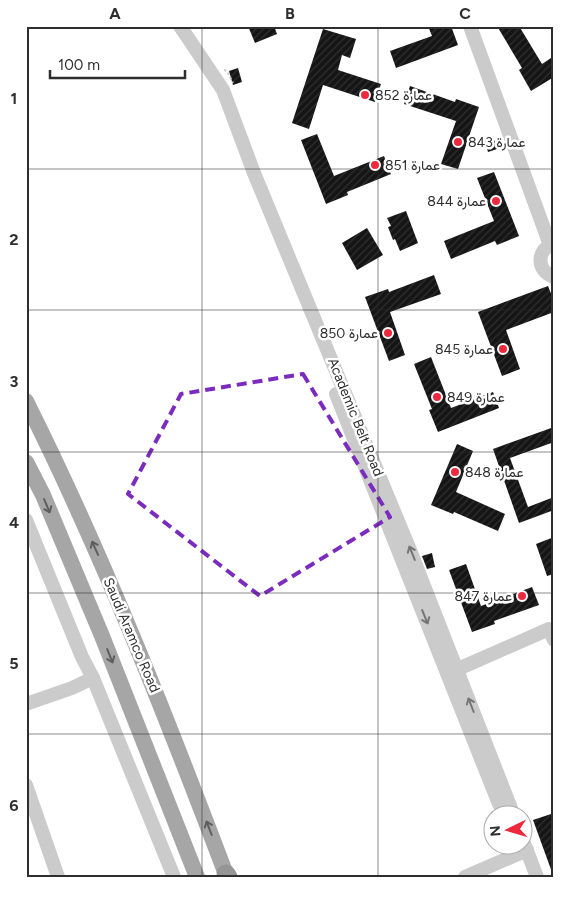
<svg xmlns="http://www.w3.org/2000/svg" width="580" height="903" font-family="Figtree,Vazirmatn,sans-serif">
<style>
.building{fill:url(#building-hatch)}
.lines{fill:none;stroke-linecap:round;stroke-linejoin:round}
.path{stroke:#cbcbcb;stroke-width:2;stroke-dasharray:2.5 2.5;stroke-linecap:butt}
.minor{stroke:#cbcbcb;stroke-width:14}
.major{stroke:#a6a6a6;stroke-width:16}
.highway{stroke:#959595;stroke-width:19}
.oneway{stroke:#5e5e5e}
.oneway2{stroke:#757575}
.marked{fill:none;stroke:#7b2cbf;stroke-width:4;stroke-dasharray:10 6;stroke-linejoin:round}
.grid{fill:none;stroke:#2e2e2e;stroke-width:1;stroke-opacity:0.55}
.poi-dot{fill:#ec293d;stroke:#fff;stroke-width:2}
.labels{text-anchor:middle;stroke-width:5;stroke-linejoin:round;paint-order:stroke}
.poi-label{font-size:14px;fill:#2e2e2e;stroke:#fff;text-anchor:start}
.street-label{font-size:14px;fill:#2e2e2e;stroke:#fff}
.neatline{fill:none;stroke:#2e2e2e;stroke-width:2}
.grid-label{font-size:16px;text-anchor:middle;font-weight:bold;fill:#2e2e2e}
</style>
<defs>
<pattern id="building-hatch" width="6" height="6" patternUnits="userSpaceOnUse" patternTransform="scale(1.25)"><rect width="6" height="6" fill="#151515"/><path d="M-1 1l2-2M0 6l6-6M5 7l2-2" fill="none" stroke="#2f2f2f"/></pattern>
</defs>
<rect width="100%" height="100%" fill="#fff"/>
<g class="building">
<polygon points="248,26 274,26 277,34 255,43"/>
<polygon points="428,26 451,26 458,45 396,68 390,51 432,36"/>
<polygon points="497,26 519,26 542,64 554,56 554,77 531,91 519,70 522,68"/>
<polygon points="323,29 356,39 350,58 342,55 338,70 381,84 375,102 323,85 309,129 292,123"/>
<polygon points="238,68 242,82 233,85 229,71"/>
<polygon points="410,86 455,102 456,99 479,107 458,169 441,164 456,121 404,104"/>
<polygon points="317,134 334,176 384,156 391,174 347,192 348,195 326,204 301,140"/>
<polygon points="493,136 497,149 488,152 484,138"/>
<polygon points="494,172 519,236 497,245 495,241 451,259 444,241 494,221 477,178"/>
<polygon points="406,211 418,243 400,251 395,239 393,240 388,227 391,226 387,218"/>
<polygon points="367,228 383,255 357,270 342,243"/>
<polygon points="434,275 441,294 390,312 405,355 389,361 365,297 388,289 389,292"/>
<polygon points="548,286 554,301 554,312 506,330 520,369 502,376 478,312"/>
<polygon points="431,357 451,408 493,392 499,408 438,432 429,410 432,409 414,364"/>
<polygon points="554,427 554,442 510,458 528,507 554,497 554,510 519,523 493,449"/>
<polygon points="457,444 473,451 456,492 505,514 498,531 454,512 453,514 431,505"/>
<polygon points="554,537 554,574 547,576 536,544"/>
<polygon points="432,553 435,567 427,569 422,556"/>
<polygon points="466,564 481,606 532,587 539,605 494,621 495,624 472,632 449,570"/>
<polygon points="554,813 554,875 553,875 533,820"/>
</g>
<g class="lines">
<polyline class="path" points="224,70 227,71 233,83"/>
<g class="minor">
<polyline points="180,26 223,90 254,173 410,550 514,816"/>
<polyline points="470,26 550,245"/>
<path d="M554,244C536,249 536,271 554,277"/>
<polyline points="336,394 499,804"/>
<polyline points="26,520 82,657 93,678 72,688 26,704"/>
<polyline points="458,669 549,629 554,640"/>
<polyline points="93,678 174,877"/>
<polyline points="26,785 58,877"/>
<polyline points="522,838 537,877"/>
<polyline points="465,877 527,850"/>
</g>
<g class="major">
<path d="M26,401C103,555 166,716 227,877"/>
<polyline points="26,462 43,495 102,636 197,877"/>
</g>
<polyline class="highway" points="226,874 228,877"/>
</g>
<defs><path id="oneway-shaft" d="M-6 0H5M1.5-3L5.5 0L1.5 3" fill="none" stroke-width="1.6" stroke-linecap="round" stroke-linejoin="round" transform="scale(1.25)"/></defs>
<g class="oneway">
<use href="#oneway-shaft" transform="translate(47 506) rotate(67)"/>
<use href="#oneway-shaft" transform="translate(95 548) rotate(-114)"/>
<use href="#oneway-shaft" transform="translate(110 656) rotate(68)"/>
<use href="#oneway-shaft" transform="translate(209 828) rotate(-111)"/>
</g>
<g class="oneway2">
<use href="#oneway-shaft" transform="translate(412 553) rotate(-112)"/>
<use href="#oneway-shaft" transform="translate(425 617) rotate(68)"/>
<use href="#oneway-shaft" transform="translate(471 705) rotate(-111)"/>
</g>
<path class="marked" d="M303,374L390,517L260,596L128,494L181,394Z"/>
<path class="grid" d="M202,26V877M378,26V877M26,169H554M26,310H554M26,452H554M26,593H554M26,734H554"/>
<g class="poi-dot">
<circle cx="365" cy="95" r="5"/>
<circle cx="458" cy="142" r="5"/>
<circle cx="375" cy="165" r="5"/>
<circle cx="496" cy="201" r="5"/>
<circle cx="388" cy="333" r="5"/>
<circle cx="503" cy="349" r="5"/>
<circle cx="437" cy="397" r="5"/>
<circle cx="455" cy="472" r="5"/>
<circle cx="522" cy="596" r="5"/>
</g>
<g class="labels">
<g class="poi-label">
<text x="375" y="100">عمارة 852</text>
<text x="468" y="147">عمارة 843</text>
<text x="385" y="170">عمارة 851</text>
<text x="486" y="206" text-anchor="end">عمارة 844</text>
<text x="378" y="338" text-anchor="end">عمارة 850</text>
<text x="493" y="354" text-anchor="end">عمارة 845</text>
<text x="447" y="402">عمارة 849</text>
<text x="465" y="477">عمارة 848</text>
<text x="512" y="601" text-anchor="end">عمارة 847</text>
</g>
<g class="street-label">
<text transform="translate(356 417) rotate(68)" y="5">Academic Belt Road</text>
<text transform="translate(132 635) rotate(67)" y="5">Saudi Aramco Road</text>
</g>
</g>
<rect width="580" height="903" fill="none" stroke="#ffffff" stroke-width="55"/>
<g transform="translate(508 830) rotate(265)"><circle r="24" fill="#ffffff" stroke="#ababab"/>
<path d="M0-4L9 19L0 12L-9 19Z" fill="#ec293d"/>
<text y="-8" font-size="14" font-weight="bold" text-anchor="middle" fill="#2e2e2e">N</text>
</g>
<path d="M50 70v8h135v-8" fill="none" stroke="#2e2e2e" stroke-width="2.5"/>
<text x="58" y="70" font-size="15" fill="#2e2e2e" stroke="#ffffff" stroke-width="4" paint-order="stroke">100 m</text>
<rect x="28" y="28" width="524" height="848" class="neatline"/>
<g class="grid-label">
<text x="115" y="19">A</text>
<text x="290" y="19">B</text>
<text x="465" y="19">C</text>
<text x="14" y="104">1</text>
<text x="14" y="245">2</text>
<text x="14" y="387">3</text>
<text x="14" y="528">4</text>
<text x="14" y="669">5</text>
<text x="14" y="811">6</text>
</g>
</svg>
